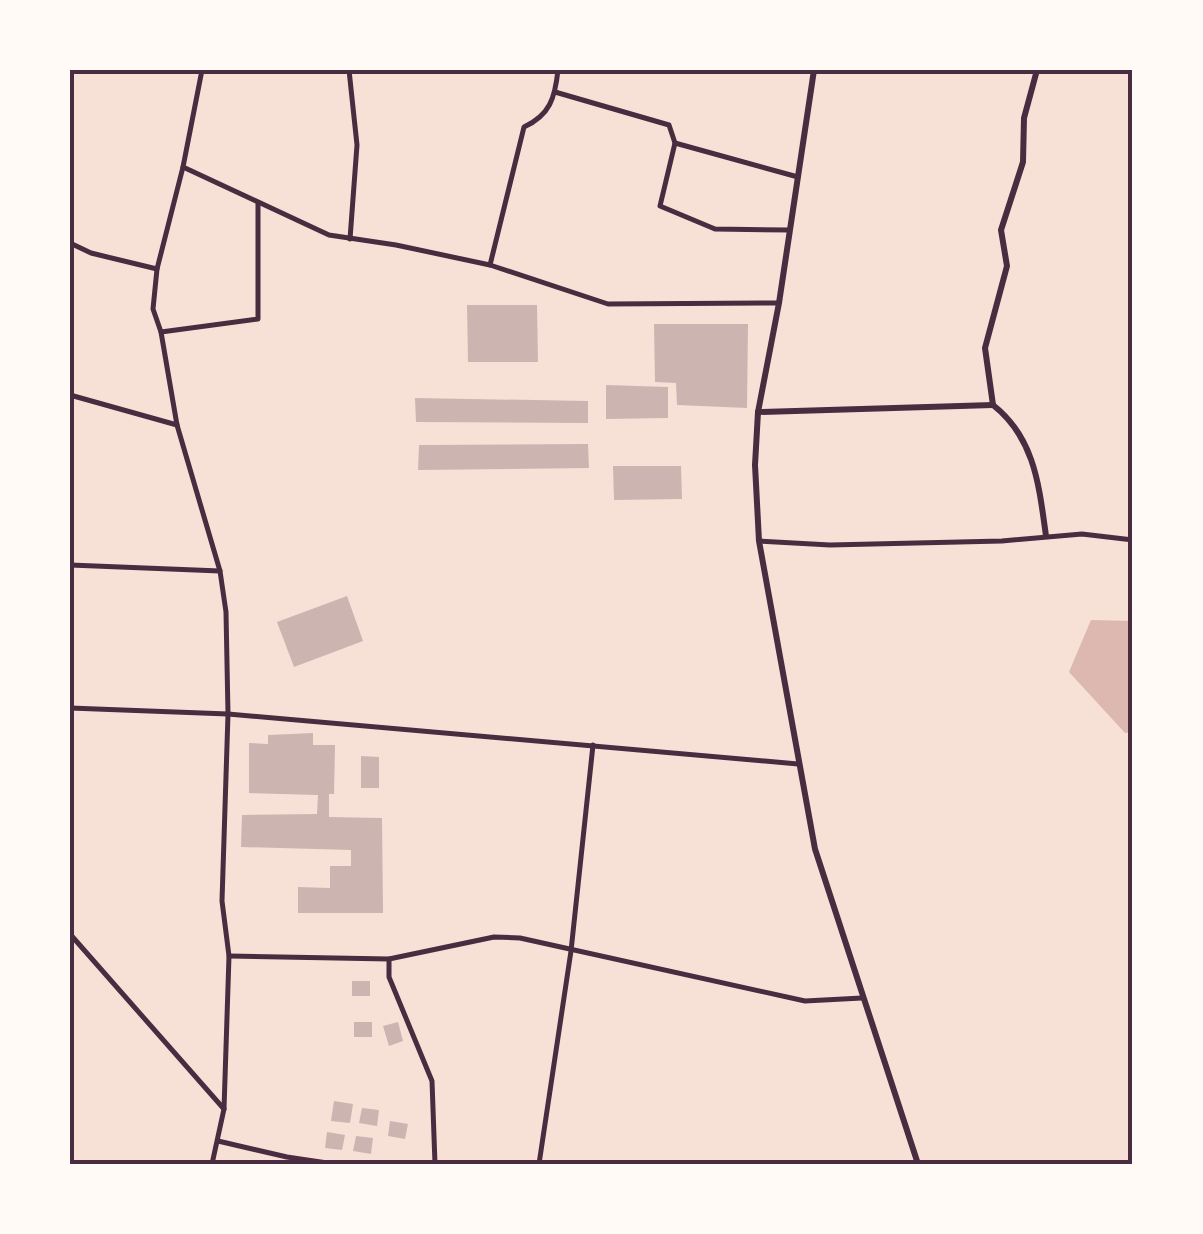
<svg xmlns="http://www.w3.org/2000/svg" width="1203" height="1234" font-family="Literata,serif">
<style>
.water{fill:#dcb8b0}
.building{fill:#ccb4b1}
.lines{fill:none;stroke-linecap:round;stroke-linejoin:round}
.minor{stroke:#4a2c40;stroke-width:5}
.tertiary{stroke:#4a2c40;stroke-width:6}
.neatline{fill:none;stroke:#4a2c40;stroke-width:4}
</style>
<rect width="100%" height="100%" fill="#f7e1d7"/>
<polygon class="water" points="1091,620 1133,621 1133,732 1125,733 1069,672"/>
<g class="building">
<polygon points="467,305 537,305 538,362 468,362"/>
<polygon points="654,324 748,324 747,408 677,405 676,383 655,382"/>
<polygon points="606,385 668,387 668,418 606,419"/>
<polygon points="415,398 588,401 588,423 416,422"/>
<polygon points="588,444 589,468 418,470 419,445"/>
<polygon points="613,466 681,466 682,499 614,500"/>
<polygon points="347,596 363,641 294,667 277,622"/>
<polygon points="313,733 313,745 335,745 334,794 329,794 329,817 382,818 383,913 298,913 298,887 330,888 330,866 351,866 351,850 241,847 242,815 317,814 318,795 249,793 249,743 268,744 268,735"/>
<polygon points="361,756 379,757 379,788 361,788"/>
<rect x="352" y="981" width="18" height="15"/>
<rect x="354" y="1022" width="18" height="15"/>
<polygon points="398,1022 403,1041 389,1046 383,1026"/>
<polygon points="334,1101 353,1104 350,1123 331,1121"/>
<polygon points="362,1108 379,1110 377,1126 359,1123"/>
<polygon points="390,1121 408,1124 405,1139 388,1136"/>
<polygon points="327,1132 345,1135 342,1150 325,1148"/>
<polygon points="356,1136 373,1138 371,1154 353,1151"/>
</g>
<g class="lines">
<g class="minor">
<polyline points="202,70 183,167 157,269 153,309 161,332 177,425 220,571 226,612 228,714 222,901 229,956 224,1109 212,1164"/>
<polyline points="349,70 357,145 350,239"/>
<polyline points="555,92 669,125 675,143 798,177"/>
<polyline points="675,143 660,206 715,229 789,230"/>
<polyline points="183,167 329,235 396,245 490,265 608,304 779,303"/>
<polyline points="70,243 91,253 157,269"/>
<path d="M490,265L524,127C550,115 555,98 558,70"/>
<polyline points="161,332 258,319 258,203"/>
<polyline points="70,395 177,425"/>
<polyline points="759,541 830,545 1002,541 1082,534 1133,540"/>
<polyline points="70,565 220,571"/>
<polyline points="70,708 228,714 798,764"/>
<polyline points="70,934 224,1109"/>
<polyline points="229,956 389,959 494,937 520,938 805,1001 862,998"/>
<polyline points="389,959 389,977 432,1081 435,1164"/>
<polyline points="218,1141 287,1157 334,1164"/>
<polyline points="539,1164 571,951 593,745"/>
</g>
<g class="tertiary">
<polyline points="814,70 779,303 758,412 755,465 759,541 815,849 918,1164"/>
<path d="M1037,70L1024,118L1023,162L1001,230L1007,266L985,348L993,405C1035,438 1039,486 1046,536"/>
<polyline points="758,412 993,405"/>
</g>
</g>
<rect width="1203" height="1234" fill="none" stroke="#fffaf5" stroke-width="145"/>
<rect x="72" y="72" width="1058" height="1090" class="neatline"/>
</svg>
